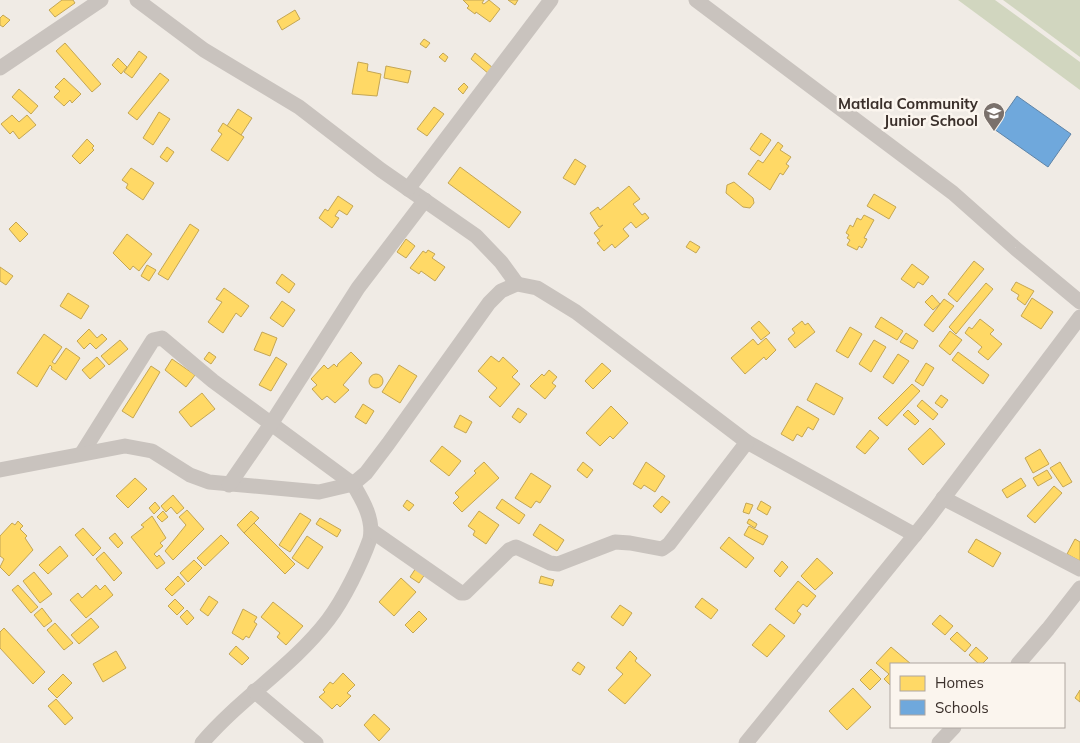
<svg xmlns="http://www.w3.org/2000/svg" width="1080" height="743" font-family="Mulish,sans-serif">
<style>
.green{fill:#d1d6bf}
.homes{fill:#ffd966;stroke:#c4a654}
.schools{fill:#6fa8dc;stroke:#5f84a7}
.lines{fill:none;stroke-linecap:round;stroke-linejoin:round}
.minor{stroke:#c9c3be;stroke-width:15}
.labels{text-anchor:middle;stroke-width:5;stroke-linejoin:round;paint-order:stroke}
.poi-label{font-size:15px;font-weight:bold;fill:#3b302b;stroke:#fbf5ee;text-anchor:end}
</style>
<rect width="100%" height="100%" fill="#f0ebe5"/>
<g class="green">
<polygon points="958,0 995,0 1080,62 1080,90"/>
<polygon points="1003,0 1080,0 1080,57"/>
</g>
<g class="homes">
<polygon points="62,0 73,0 75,3 55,17 49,10"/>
<polygon points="463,0 484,0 482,3 484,4 489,0 500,9 490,22 476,12 475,14 467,8 469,6"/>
<polygon points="508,0 518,0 515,5"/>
<polygon points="295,10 300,19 282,30 277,21"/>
<polygon points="3,15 10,20 3,27 0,25 0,18"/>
<polygon points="424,39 430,43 426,48 420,44"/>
<polygon points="65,43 101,84 92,92 56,51"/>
<polygon points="139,51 147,57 132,78 124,72"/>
<polygon points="443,53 448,57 445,62 439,57"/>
<polygon points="475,53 493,68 489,74 471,59"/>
<polygon points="118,58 127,67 121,74 112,65"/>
<polygon points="358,62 368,64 367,71 381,74 377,96 352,94"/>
<polygon points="386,66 411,71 408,83 384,78"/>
<polygon points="160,73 169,80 137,120 128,113"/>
<polygon points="64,78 81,94 72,103 70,100 64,106 54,97 60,91 55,87"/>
<polygon points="464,83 468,87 463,94 458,89"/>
<polygon points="19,89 38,106 31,114 12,97"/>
<polygon points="434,107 444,114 427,136 417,129"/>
<polygon points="238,109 252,118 241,135 227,126"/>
<polygon points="159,112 170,119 153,145 143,138"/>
<polygon points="12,115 19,122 27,115 36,125 19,139 13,131 10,134 1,124"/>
<polygon points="223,123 244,137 228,161 211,150 222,134 218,131"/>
<polygon points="761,133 771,140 760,156 750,149"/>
<polygon points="87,139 94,146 92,148 94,150 80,164 72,156"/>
<polygon points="778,142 783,146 780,150 791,157 786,164 789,166 783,175 780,173 770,190 748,174 758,160 763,163"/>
<polygon points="167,147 174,152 167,162 160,157"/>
<polygon points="575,159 586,166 575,185 563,178"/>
<polygon points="460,167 521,212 509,228 448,183"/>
<polygon points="131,168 154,183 143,200 126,188 128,184 122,180"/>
<polygon points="734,182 753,198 754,203 750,208 743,207 726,193 727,185"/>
<polygon points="629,186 640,199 633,204 642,215 645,213 649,218 636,228 631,222 623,229 629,236 615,248 612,244 604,251 597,243 600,241 594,233 603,225 599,227 590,213 598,207 600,210"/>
<polygon points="874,194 896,207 889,219 867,206"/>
<polygon points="338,196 353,206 347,215 339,210 335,216 339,218 332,228 319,218 325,209 328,211"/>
<polygon points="864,215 874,220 864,238 867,239 862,248 859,246 857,250 847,245 850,240 847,238 849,235 846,233 850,225 853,227 857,218 861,220"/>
<polygon points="16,222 28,234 20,242 9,229"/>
<polygon points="190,224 199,230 168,280 158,274"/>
<polygon points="127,234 152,254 139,271 133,266 130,270 113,253"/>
<polygon points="406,239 415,246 406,258 397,252"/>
<polygon points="690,241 700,247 696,253 686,247"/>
<polygon points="428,250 435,254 432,258 445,267 435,281 421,271 419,274 410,268 423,251 426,253"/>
<polygon points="974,261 984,269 957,302 948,294"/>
<polygon points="912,264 929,277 923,285 918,282 914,288 901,279"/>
<polygon points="147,265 156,270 149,281 141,276"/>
<polygon points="0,267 13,276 6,285 0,281"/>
<polygon points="282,274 295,284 289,293 276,283"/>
<polygon points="1016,282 1034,291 1025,305 1017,299 1019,295 1011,290"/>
<polygon points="986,283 993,289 956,334 949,327"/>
<polygon points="224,288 249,306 241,317 236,313 223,333 208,322 222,302 216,299"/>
<polygon points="68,293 89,306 81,319 60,306"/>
<polygon points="932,295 940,304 933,310 925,302"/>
<polygon points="1032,298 1053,312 1041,329 1021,316"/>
<polygon points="944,299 954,306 933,332 924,325"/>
<polygon points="282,301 295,310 283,327 270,318"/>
<polygon points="881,317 903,331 897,340 875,327"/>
<polygon points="980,319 994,330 990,334 1002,344 988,360 978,352 982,347 965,333 969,327 972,329"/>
<polygon points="759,321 770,333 761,340 751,328"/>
<polygon points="802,321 805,325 808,323 815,332 795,348 788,339 795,333 792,329"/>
<polygon points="850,327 862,334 848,358 836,351"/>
<polygon points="89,329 97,338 102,334 107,339 96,349 90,343 84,349 77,341"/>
<polygon points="950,331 962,340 950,355 939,346"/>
<polygon points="262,332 277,338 270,356 254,350"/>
<polygon points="906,333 918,341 913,349 900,342"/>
<polygon points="44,334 62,347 52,362 55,364 66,348 80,358 66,380 51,369 52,367 50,365 37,387 17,373"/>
<polygon points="766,338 776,350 766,360 764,357 745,374 731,358 753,339 758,345"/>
<polygon points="120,340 128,349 109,365 101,356"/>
<polygon points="874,340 886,347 871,372 859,364"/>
<polygon points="209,352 216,357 211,364 204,359"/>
<polygon points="351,352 362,363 343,385 349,390 335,403 327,396 322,400 312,389 317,385 311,379 324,365 328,369 334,364 337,367 338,364"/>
<polygon points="958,352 989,375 983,384 952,360"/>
<polygon points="898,354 909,361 893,384 883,377"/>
<polygon points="491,356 499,362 503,357 518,371 512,377 520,384 500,407 489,397 497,388 478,371"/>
<polygon points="97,357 105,366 90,379 82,370"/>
<polygon points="276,357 287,364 271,391 259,385"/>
<polygon points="172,359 195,375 186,387 165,370"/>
<polygon points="602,363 611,371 593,389 585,381"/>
<polygon points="926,363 934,368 923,386 915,381"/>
<polygon points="399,365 417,376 400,403 382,392"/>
<polygon points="151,366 160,372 133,418 122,411"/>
<polygon points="549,370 557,377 552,383 556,386 545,399 530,386 542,374 544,376"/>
<circle cx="376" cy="381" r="7"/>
<polygon points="816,383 843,398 834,415 807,400"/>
<polygon points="912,384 920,391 887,426 878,418"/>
<polygon points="202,393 215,409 191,427 179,412"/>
<polygon points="941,395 948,400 942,408 935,403"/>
<polygon points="922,400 938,414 933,420 917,406"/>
<polygon points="363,404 374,411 366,424 355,417"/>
<polygon points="611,406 628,423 613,439 610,436 600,446 586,433"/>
<polygon points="797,406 819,419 813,430 808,427 802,437 797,434 793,441 781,434"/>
<polygon points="518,408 527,414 520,423 512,417"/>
<polygon points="908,410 919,421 915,425 903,415"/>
<polygon points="460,415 472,422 466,433 454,427"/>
<polygon points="930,428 945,444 923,465 908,449"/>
<polygon points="870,430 879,438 865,454 856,447"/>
<polygon points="442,446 461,461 449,476 430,461"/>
<polygon points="1040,449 1049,464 1033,473 1025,458"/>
<polygon points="484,462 499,478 462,512 453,503 459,497 455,493 476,473 474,471"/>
<polygon points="583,462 593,470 587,478 577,470"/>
<polygon points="646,462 665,476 655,492 644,485 641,489 633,484"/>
<polygon points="1060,462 1072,482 1063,487 1050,468"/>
<polygon points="1047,470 1052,478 1038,486 1033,478"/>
<polygon points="531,473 551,486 540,503 536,501 531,508 515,498"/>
<polygon points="135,478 147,489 128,508 116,496"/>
<polygon points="1021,478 1026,486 1007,498 1002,490"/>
<polygon points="1054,486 1062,493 1035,523 1027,516"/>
<polygon points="173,495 184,508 177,514 171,507 166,512 161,506"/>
<polygon points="662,496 670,502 661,513 653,506"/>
<polygon points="502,499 525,515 519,524 496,508"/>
<polygon points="407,500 414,505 409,511 403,506"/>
<polygon points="761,501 771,507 767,515 757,509"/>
<polygon points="155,502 160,508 154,514 149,508"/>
<polygon points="746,503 753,505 749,514 743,512"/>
<polygon points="187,510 204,529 173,560 165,551 186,525 179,517"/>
<polygon points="163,511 168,517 162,522 157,517"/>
<polygon points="251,511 259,518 244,533 237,525"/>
<polygon points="479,511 499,525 486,544 473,535 475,531 468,526"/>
<polygon points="300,513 311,520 290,552 279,545"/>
<polygon points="152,516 166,538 160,543 163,546 154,554 157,557 159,555 165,563 157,569 131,537 144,527 141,525"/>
<polygon points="320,518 341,530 337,537 316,524"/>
<polygon points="749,519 757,524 755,528 747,523"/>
<polygon points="18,521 23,526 20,529 27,536 25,538 33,550 9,576 0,567 4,559 0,556 0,536 12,523 15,525"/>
<polygon points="254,523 295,564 285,574 244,533"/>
<polygon points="540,524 564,540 557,551 533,535"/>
<polygon points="749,526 768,536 763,545 744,535"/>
<polygon points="83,528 101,548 93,556 75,535"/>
<polygon points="115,533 123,543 118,548 109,538"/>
<polygon points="221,535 229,543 205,566 197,558"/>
<polygon points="307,536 323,547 308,569 292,558"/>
<polygon points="729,537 754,558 746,568 720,548"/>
<polygon points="976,539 1001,553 993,567 968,552"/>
<polygon points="1075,539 1080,542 1080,561 1067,554"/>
<polygon points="60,546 68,556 48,574 39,565"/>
<polygon points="104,552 122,573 114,581 96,559"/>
<polygon points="817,558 833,573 815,590 801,576"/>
<polygon points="194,560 202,568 188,582 180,573"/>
<polygon points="782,561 788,567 780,577 774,571"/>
<polygon points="416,568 425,574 419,583 410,577"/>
<polygon points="34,572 52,594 40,603 23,581"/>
<polygon points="178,576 185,584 172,596 165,589"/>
<polygon points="541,576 554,580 552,586 539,583"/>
<polygon points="401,578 416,592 394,616 379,602"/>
<polygon points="798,581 816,596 807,607 803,604 797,611 801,614 794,624 775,609"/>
<polygon points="18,585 38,607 31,613 12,590"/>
<polygon points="96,585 100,590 105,585 113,595 86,618 70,600 78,593 82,598"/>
<polygon points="209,596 218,602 208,616 200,610"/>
<polygon points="702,598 718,610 711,619 695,607"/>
<polygon points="175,599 184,608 177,615 168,606"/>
<polygon points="273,602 303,626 286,645 277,637 280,633 261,617"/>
<polygon points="620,605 632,613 623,626 611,617"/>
<polygon points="42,608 52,621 44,627 34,615"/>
<polygon points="243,609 257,617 254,622 257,624 249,638 246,636 243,640 232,633"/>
<polygon points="187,610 194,618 187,625 180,617"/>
<polygon points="419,611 427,619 413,633 405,625"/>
<polygon points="940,615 953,626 945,635 932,624"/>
<polygon points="91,618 99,627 79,644 71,635"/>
<polygon points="55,623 73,643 64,650 47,630"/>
<polygon points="770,624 785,636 767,657 752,645"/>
<polygon points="4,628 45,672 33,684 0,648 0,632"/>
<polygon points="957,632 971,645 965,652 950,639"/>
<polygon points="236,646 249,658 242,665 229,654"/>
<polygon points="891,647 911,664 891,664 891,686 884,679 889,674 876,663"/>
<polygon points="976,647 988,658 982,664 979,664 969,655"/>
<polygon points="116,651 126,668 103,682 93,664"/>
<polygon points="630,651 637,658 635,661 651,675 625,704 608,690 623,674 616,668"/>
<polygon points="578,662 585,667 580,675 572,670"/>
<polygon points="871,669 881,679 870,690 860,680"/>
<polygon points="343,673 355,685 347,693 351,696 340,707 337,704 332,709 319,697 325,692 323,690 330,682 333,684"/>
<polygon points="63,674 72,683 57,698 48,689"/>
<polygon points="853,688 871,707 847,730 829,711"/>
<polygon points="1080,690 1080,702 1075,698"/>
<polygon points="56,699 73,718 65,725 48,706"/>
<polygon points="374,714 390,729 379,741 364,725"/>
</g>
<polygon class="schools" points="1017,96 1071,134 1048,167 994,129"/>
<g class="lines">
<g class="minor">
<polyline points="137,0 204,50 299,107 381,170 476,236 501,262 517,284"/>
<polyline points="696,0 953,193 1015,248 1080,302"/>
<polyline points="0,68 101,0"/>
<polyline points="408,189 551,0"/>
<path d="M82,453L153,340L162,338L213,381L353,484C363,501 374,519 370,539C361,564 344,599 328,620C292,667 240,698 202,743"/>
<polyline points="0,470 125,446 152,451 190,475 209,482 319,492 353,484 366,473 388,444 489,303 501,291 517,284 537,288 576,312 747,442 915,535"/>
<polyline points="229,485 271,424 358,288 425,200"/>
<polyline points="943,498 1080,569"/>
<polyline points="372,531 461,593 465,593 509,550 516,547 550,563 558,564 615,542 630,543 662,549 669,544 747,442"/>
<polyline points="1018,664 1048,629 1080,588"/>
<polyline points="254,691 316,743"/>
<polyline points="746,743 927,520 1080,317"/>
<polyline points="939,743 954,727"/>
</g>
</g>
<defs>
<g id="school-pin" transform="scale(1.125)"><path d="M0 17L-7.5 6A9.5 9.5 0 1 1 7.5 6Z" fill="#7a716c" stroke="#fbf5ee"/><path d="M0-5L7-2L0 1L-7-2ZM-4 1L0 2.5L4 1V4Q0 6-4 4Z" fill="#fff"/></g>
</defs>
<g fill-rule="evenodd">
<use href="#school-pin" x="994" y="113"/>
</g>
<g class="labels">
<g class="poi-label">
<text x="978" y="109">Matlala Community<tspan x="978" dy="17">Junior School</tspan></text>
</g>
</g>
<rect x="890" y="663" width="175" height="65" fill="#fbf5ee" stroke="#aea6a0"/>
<rect x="900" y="676" width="25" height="15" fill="#ffd966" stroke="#aea6a0"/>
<text x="935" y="688" font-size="15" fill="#3b302b">Homes</text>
<rect x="900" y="700" width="25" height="15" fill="#6fa8dc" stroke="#aea6a0"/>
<text x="935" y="713" font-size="15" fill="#3b302b">Schools</text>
</svg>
